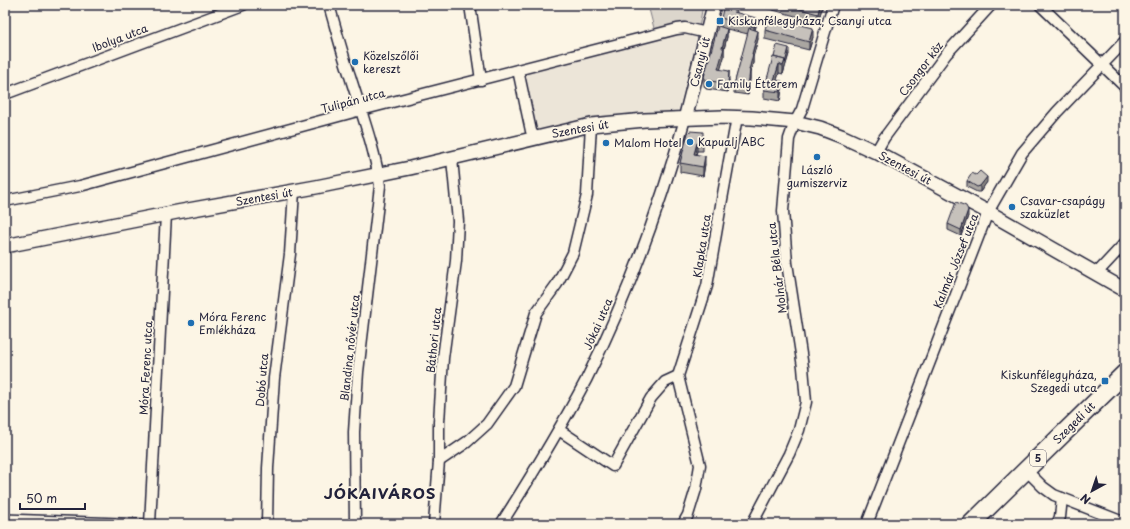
<svg xmlns="http://www.w3.org/2000/svg" width="1130" height="529" font-family="'Playpen Sans',sans-serif">
<style>
.built{fill:#ece5d8}
.green{fill:#dcd6cc;stroke:#7f7c84}
.lines{fill:none;stroke-linecap:round;stroke-linejoin:round}
.service-casing{stroke:#22223b;stroke-width:8}
.minor-casing{stroke:#22223b;stroke-width:13}
.tertiary-casing{stroke:#22223b;stroke-width:16}
.primary-casing{stroke:#22223b;stroke-width:20}
.service{stroke:#fcf5e5;stroke-width:5}
.minor{stroke:#fcf5e5;stroke-width:10}
.tertiary{stroke:#fcf5e5;stroke-width:13}
.primary{stroke:#fcf5e5;stroke-width:17}
.wall{fill:#aaa6a1;stroke:#22223b}
.shaded-wall{fill:#8b8783;stroke:#22223b}
.building{fill:#c6c1bb;stroke:#22223b}
.poi-dot{fill:#1f6fb2;stroke:#fcf5e5;stroke-width:1.5}
.labels{text-anchor:middle;stroke-width:3.5;stroke-linejoin:round;paint-order:stroke}
.shield{fill:#fcf5e5;stroke:#63616e;stroke-width:1}
.shield-label{font-size:10px;font-weight:bold;fill:#22223b}
.poi-label{font-size:11px;fill:#22223b;stroke:#fcf5e5;text-anchor:start}
.street-label{font-size:11px;fill:#22223b;stroke:#fcf5e5}
.district-label{font-size:15px;font-weight:bold;letter-spacing:1px;fill:#22223b;stroke:#fcf5e5}
</style>
<rect width="100%" height="100%" fill="#fcf5e5"/>
<filter id="ink" filterUnits="userSpaceOnUse"><feTurbulence type="fractalNoise" baseFrequency=".025" numOctaves="2"/><feDisplacementMap in="SourceGraphic" scale="8" xChannelSelector="R" yChannelSelector="G"/><feConvolveMatrix kernelMatrix="1 2 1 2 8 2 1 2 1" color-interpolation-filters="sRGB"/></filter>
<g filter="url(#ink)">
<polygon class="built" points="675,31 698,33 677,115 537,136 521,71"/>
<polygon class="green" points="648,5 703,5 698,33 685,30 656,36"/>
<g class="lines">
<g class="service-casing">
<polyline id="service" points="5,517 150,522"/>
</g>
<g class="minor-casing">
<g id="minor">
<path d="M329,5C336,29 342,53 350,76C361,112 375,148 380,186L358,372L354,432L355,524"/>
<polyline points="470,5 481,80"/>
<polyline points="1040,5 1125,87"/>
<polyline points="518,70 531,131 535,138"/>
<polyline points="5,94 243,5"/>
<polyline points="876,152 884,138 947,53 991,5"/>
<polyline points="5,201 80,186 361,110 677,29 685,28 707,33"/>
<polyline points="1096,274 1125,243"/>
<polyline points="559,430 613,466 651,398 665,382 678,376"/>
<polyline points="439,461 467,442 487,424 514,386 536,313 557,284 573,253 587,195 591,125"/>
<polyline points="1026,470 1043,487 1054,495 1123,522"/>
<polyline points="150,524 166,214"/>
<polyline points="267,524 268,468 274,378 290,254 294,191"/>
<polyline points="434,524 439,461 439,422 443,358 456,261 458,221 452,159"/>
<path d="M501,524C531,477 560,429 586,380C627,298 660,207 685,119"/>
<polyline points="683,524 688,515 696,489 700,465 678,376 707,286 721,205 737,117"/>
<polyline points="752,524 789,454 799,430 806,402 803,367 787,263 783,211 789,139 795,122 802,109 833,5"/>
<polyline points="867,524 988,212 1022,153 1057,112 1125,41"/>
<polyline points="1057,524 1060,517 1062,498"/>
</g>
</g>
<g class="tertiary-casing">
<g id="tertiary">
<polyline points="685,119 714,5"/>
<polyline points="5,246 177,212 316,187 410,168 591,125 645,120 722,117 752,118 795,122 820,128 841,136 876,152 988,212 1125,290"/>
</g>
</g>
<g class="primary-casing">
<polyline id="primary" points="971,524 1125,373"/>
</g>
<use href="#service" class="service"/>
<use href="#minor" class="minor"/>
<use href="#tertiary" class="tertiary"/>
<use href="#primary" class="primary"/>
</g>
<g class="wall">
<polygon points="737,5 736,12 756,26 755,30 758,39 753,57 753,63 750,73 750,79 748,95 734,93 734,85 748,34 727,29 727,37 724,49 724,57 720,70 729,80 728,92 706,89 704,86 704,77 721,27 721,18"/>
<polygon points="754,5 822,5 822,8 818,22"/>
<polygon points="777,24 813,37 809,50 765,39 765,30"/>
<polygon points="789,54 783,74 779,73 777,80 782,89 780,101 764,98 764,90 774,57"/>
<polygon points="688,133 703,140 703,151 697,151 696,154 705,164 703,176 680,172 680,163"/>
<polygon points="967,181 987,182 980,192 977,192 967,187"/>
<polygon points="968,216 961,236 948,230 948,224"/>
</g>
<g class="shaded-wall">
<polygon points="736,5 737,5 737,11 734,20 734,12"/>
<polygon points="820,5 822,5 822,8 818,22 818,14"/>
<polygon points="756,18 756,26 754,36 754,27"/>
<polygon points="813,28 813,37 809,50 809,42"/>
<polygon points="727,29 727,37 724,49 724,57 718,78 718,69 722,48"/>
<polygon points="758,31 758,39 753,57 753,63 750,73 750,79 748,95 749,70 752,54"/>
<polygon points="789,48 789,54 783,74 783,66"/>
<polygon points="779,64 779,73 774,88 774,80"/>
<polygon points="729,71 729,80 728,92 728,84"/>
<polygon points="782,81 782,89 780,101 780,92"/>
<polygon points="697,143 697,151 694,162 694,154"/>
<polygon points="705,156 705,164 703,176 703,167"/>
<polygon points="987,177 987,182 980,192 980,186"/>
<polygon points="968,210 968,216 961,236 961,230"/>
</g>
<g class="building">
<polygon points="724,5 736,5 734,12 756,18 754,27 721,18"/>
<polygon points="786,5 820,5 818,14"/>
<polygon points="768,17 777,19 775,24 784,26 786,21 813,28 809,42 765,30"/>
<polygon points="718,26 727,29 722,48 724,48 718,69 729,71 728,84 706,80 704,77"/>
<polygon points="749,28 758,31 752,54 753,54 749,70 750,70 748,87 734,85"/>
<polygon points="777,45 789,48 785,63 785,60 774,57"/>
<polygon points="773,57 785,60 783,66 779,64 774,80 782,81 780,92 764,90"/>
<polygon points="690,131 703,132 703,143 697,143 694,154 705,156 703,167 680,163 688,133"/>
<polygon points="980,171 987,177 980,186 977,187 967,181 972,173 976,175"/>
<polygon points="956,202 966,206 968,210 961,230 948,224"/>
</g>
</g>
<g class="poi-dot">
<rect x="716" y="17" width="8" height="8" rx="2"/>
<circle cx="355" cy="62" r="4"/>
<circle cx="709" cy="84" r="4"/>
<circle cx="690" cy="142" r="4"/>
<circle cx="606" cy="143" r="4"/>
<circle cx="817" cy="157" r="4"/>
<circle cx="1012" cy="207" r="4"/>
<circle cx="191" cy="323" r="4"/>
<rect x="1101" y="377" width="8" height="8" rx="2"/>
</g>
<g class="labels">
<rect class="shield" x="1030" y="450" width="16" height="16" rx="3"/>
<g class="shield-label">
<text x="1038" y="462">5</text>
</g>
<g class="poi-label">
<text x="728" y="25">Kiskunfélegyháza, Csanyi utca</text>
<text x="363" y="60">Közelszőlői<tspan x="363" dy="13">kereszt</tspan></text>
<text x="717" y="88">Family Étterem</text>
<text x="698" y="146">Kapualj ABC</text>
<text x="614" y="147">Malom Hotel</text>
<text x="817" y="174" text-anchor="middle">László<tspan x="817" dy="13">gumiszerviz</tspan></text>
<text x="1020" y="205">Csavar-csapágy<tspan x="1020" dy="13">szaküzlet</tspan></text>
<text x="199" y="321">Móra Ferenc<tspan x="199" dy="13">Emlékháza</tspan></text>
<text x="1097" y="379" text-anchor="end">Kiskunfélegyháza,<tspan x="1097" dy="13">Szegedi utca</tspan></text>
</g>
<g class="street-label">
<text transform="translate(120 38) rotate(-21)" y="4">Ibolya utca</text>
<text transform="translate(700 62) rotate(-76)" y="4">Csanyi út</text>
<text transform="translate(921 69) rotate(-53)" y="4">Csongor köz</text>
<text transform="translate(353 101) rotate(-15)" y="4">Tulipán utca</text>
<text transform="translate(580 129) rotate(-10)" y="4">Szentesi út</text>
<text transform="translate(905 168) rotate(28)" y="4">Szentesi út</text>
<text transform="translate(264 197) rotate(-10)" y="4">Szentesi út</text>
<text transform="translate(702 246) rotate(-81)" y="4">Klapka utca</text>
<text transform="translate(956 261) rotate(-68)" y="4">Kalmár József utca</text>
<text transform="translate(777 268) rotate(-97)" y="4">Molnár Béla utca</text>
<text transform="translate(598 324) rotate(-66)" y="4">Jókai utca</text>
<text transform="translate(434 340) rotate(-84)" y="4">Báthori utca</text>
<text transform="translate(350 348) rotate(-84)" y="4">Blandina nővér utca</text>
<text transform="translate(146 368) rotate(-87)" y="4">Móra Ferenc utca</text>
<text transform="translate(262 380) rotate(-85)" y="4">Dobó utca</text>
<text transform="translate(1074 423) rotate(-45)" y="4">Szegedi út</text>
</g>
<g class="district-label">
<text x="380" y="499">JÓKAIVÁROS</text>
</g>
</g>
<rect width="1130" height="529" fill="none" stroke="#fcf5e5" stroke-width="20"/>
<rect x="10" y="10" width="1110" height="509" fill="none" stroke="#22223b" stroke-width="1.5" filter="url(#ink)"/>
<g transform="translate(1092 491) rotate(220)" stroke="#fcf5e5" stroke-width="3" paint-order="stroke">
<path d="M0-3L7 15L0 10L-7 15Z" fill="#22223b"/>
<text y="-6" font-size="11" font-weight="bold" text-anchor="middle" fill="#22223b">N</text>
</g>
<path d="M20 503v6h65v-6" fill="none" stroke="#22223b" stroke-width="2"/>
<text x="26" y="503" font-size="12" fill="#22223b" stroke="#fcf5e5" stroke-width="3" paint-order="stroke">50 m</text>
</svg>
